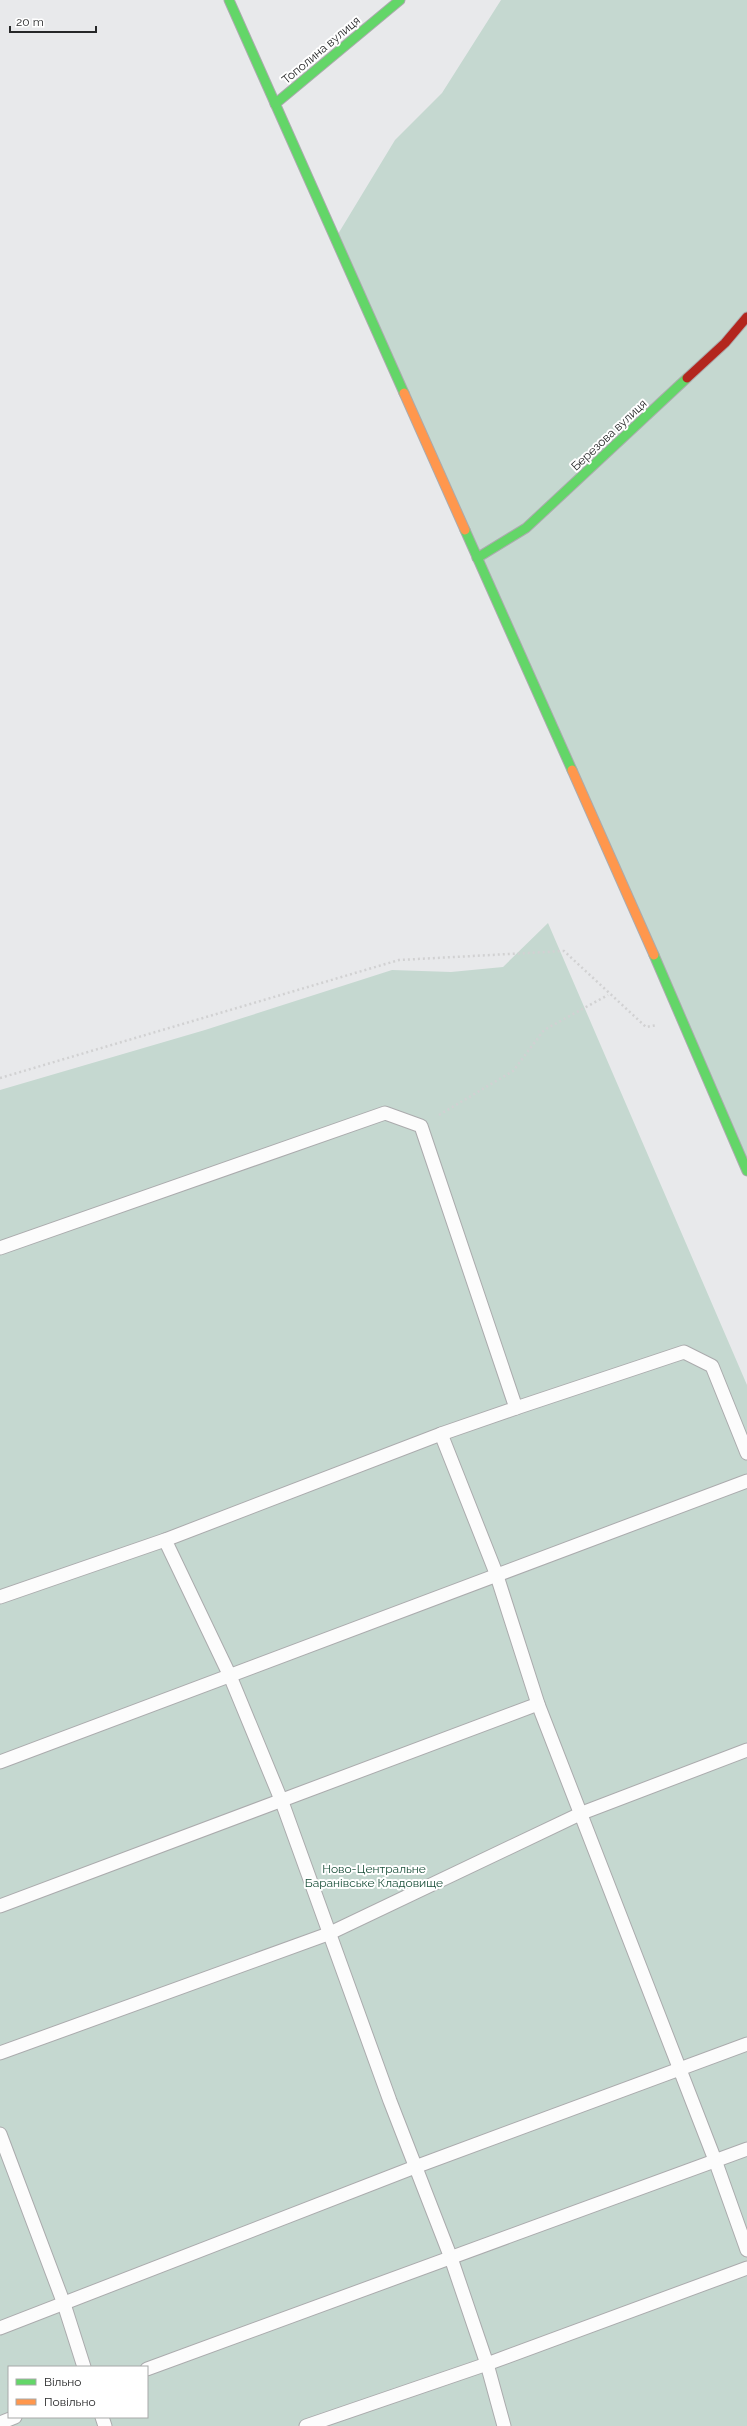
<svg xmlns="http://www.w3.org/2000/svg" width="747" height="2426" font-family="Raleway,sans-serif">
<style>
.green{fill:#c5d8d0;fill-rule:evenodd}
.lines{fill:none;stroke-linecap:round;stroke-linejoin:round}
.lane-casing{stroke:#ababad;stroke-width:15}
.fast-casing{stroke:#ababad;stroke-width:11}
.slow-casing{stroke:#ababad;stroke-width:11}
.jam-casing{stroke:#ababad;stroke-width:11}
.path{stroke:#d1d1d2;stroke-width:2.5;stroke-dasharray:2 3;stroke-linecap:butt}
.lane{stroke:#fcfcfc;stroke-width:13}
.fast{stroke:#63d668;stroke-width:9}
.slow{stroke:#ff974d;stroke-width:9}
.jam{stroke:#b3261e;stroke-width:9}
.labels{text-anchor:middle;stroke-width:4;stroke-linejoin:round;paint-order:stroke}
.street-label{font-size:12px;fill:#262728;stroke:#fff}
.park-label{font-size:12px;fill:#184e38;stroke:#fff}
</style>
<rect width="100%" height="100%" fill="#e8e9eb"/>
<g class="green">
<polygon points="501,0 747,0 747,1171 335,239 395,140 442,93"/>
<path d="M548,923L747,1385V2426H0V1090L205,1030L392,970L451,972L503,967ZM9,2367H147V2417H9Z"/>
</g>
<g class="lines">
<g class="lane-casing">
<g id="lane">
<polyline points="0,1248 385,1113 421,1126 516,1408 441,1434 165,1540 0,1597"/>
<polyline points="516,1408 684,1352 712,1366 747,1453"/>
<polyline points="441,1434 496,1573 538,1704 715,2160 747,2250"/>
<polyline points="165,1540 230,1676 282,1802 390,2101 451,2258 487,2364 504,2426"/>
<polyline points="0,1762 747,1481"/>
<polyline points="0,1906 538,1704"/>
<polyline points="0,2053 328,1934 582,1813 747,1750"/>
<polyline points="0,2134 64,2304 84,2367"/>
<polyline points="0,2328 415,2167 747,2044"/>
<polyline points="147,2369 747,2149"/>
<polyline points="102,2417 105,2426"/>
<polyline points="0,2423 15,2417"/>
<polyline points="306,2426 487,2364 747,2268"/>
</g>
</g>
<g class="fast-casing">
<g id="fast">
<polyline points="229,0 404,393"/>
<polyline points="275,104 400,0"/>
<polyline points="465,530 572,770"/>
<polyline points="477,558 526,528 687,378"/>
<polyline points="654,955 747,1171"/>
</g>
</g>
<g class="slow-casing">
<g id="slow">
<polyline points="404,393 465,530"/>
<polyline points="572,770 654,955"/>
</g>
</g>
<g class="jam-casing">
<polyline id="jam" points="687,378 725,343 747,317"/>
</g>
<g class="path">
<polyline points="0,1078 399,960 564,951 646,1027 657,1025"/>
<polyline points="439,1115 513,1071 544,1030 608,995"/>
</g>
<use href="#lane" class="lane"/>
<use href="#fast" class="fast"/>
<use href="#slow" class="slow"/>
<use href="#jam" class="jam"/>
</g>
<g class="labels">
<g class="street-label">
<text transform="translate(321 50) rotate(-40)" y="4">Тополина вулиця</text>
<text transform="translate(609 435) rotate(-43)" y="4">Березова вулиця</text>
</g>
<g class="park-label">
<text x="374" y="1873">Ново-Центральне<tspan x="374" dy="14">Баранівське Кладовище</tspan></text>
</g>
</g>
<rect x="8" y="2366" width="140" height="52" fill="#ffffff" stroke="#a8a9a9"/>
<rect x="16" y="2379" width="20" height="6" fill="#63d668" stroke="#a8a9a9"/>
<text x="44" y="2386" font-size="12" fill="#262728">Вільно</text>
<rect x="16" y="2399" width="20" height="6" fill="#ff974d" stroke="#a8a9a9"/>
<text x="44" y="2406" font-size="12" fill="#262728">Повільно</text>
<path d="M10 26v6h86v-6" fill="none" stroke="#262728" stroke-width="2"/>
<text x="16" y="26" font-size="12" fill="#262728" stroke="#ffffff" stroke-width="3" paint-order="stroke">20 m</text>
</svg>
